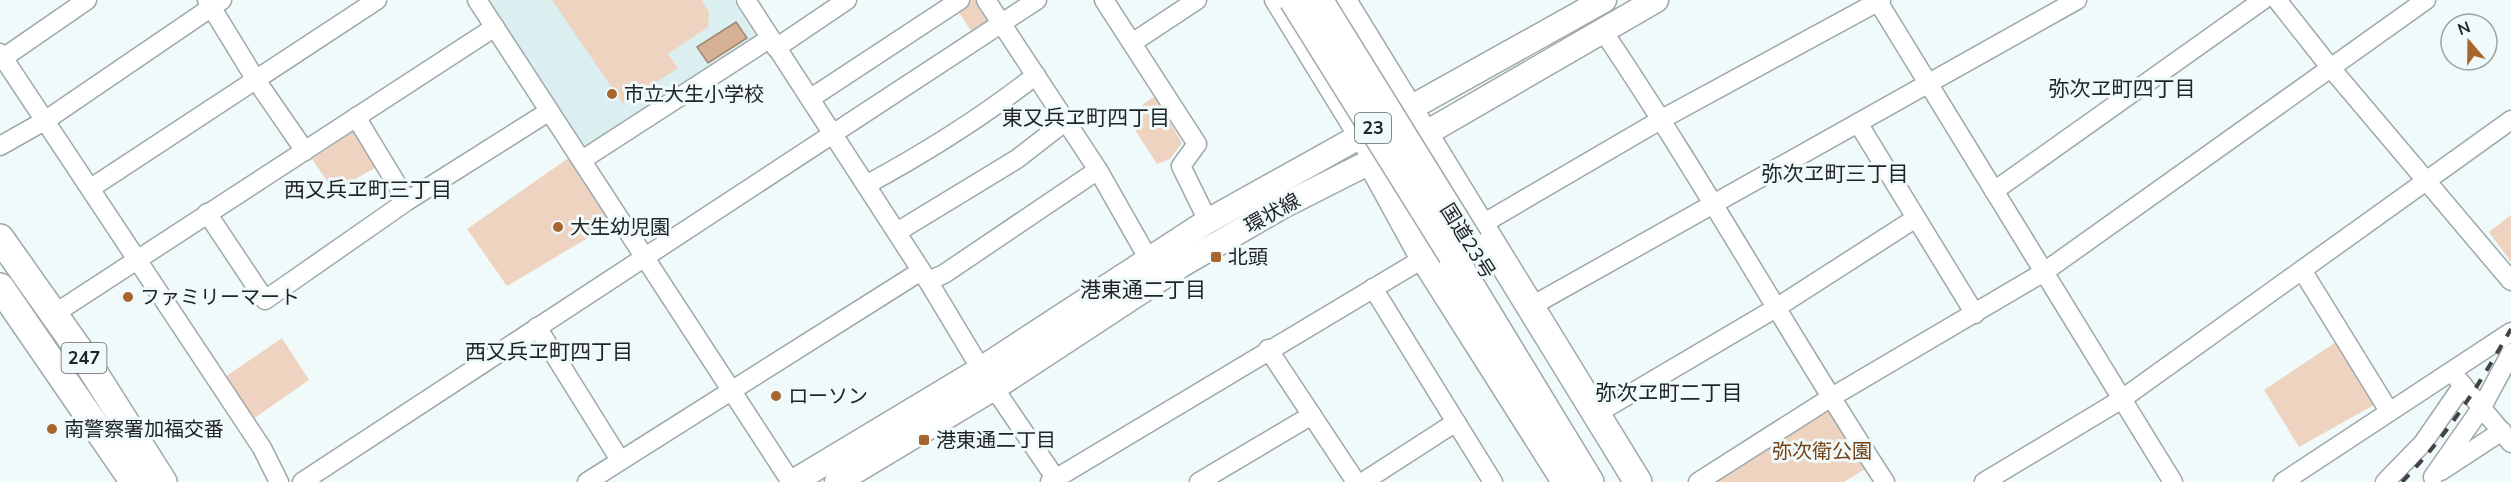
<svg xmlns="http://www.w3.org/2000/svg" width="2511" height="482" font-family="'Nunito Sans','Noto Sans JP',sans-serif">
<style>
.built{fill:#dbeef0}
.green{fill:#eed4c0}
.water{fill:#d6b195;stroke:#a08773;stroke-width:1.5}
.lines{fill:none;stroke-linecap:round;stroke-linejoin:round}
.minor-casing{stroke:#9fa8a9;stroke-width:21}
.major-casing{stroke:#9fa8a9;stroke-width:27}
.highway-casing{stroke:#9fa8a9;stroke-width:30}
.minor{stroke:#fff;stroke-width:18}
.major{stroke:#fff;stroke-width:24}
.highway{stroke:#fff;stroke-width:27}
.rail{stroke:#3f4344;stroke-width:4;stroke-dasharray:10 10;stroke-linecap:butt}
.highway-bridge-casing{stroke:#9fa8a9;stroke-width:30;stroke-linecap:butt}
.highway-bridge{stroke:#fff;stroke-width:27}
.poi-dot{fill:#a6662e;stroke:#f0fafb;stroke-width:2}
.labels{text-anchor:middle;stroke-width:6;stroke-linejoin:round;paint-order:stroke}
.shield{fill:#f0fafb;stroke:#5f6465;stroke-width:1.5}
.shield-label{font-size:18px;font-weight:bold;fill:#212425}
.poi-label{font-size:20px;fill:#212425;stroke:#f0fafb;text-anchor:start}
.street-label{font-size:20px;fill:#212425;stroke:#f0fafb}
.park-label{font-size:20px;fill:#744418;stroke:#f0fafb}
.neighbourhood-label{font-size:21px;fill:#212425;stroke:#f0fafb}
</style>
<rect width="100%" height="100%" fill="#f0fafb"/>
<polygon class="built" points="488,0 733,0 756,35 755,41 585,148"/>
<g class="green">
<polygon points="552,0 701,0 709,12 708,27 668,54 678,68 623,104"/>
<polygon points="971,0 975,0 990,23 973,34 957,9"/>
<polygon points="1155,96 1182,143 1170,159 1157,164 1135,130 1143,104"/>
<polygon points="360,127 382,164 334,191 312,159"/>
<polygon points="570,157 613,223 507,286 467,229"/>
<polygon points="2511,215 2511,262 2489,232"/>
<polygon points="282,338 309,380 253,419 225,377"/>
<polygon points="2339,340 2381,401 2299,447 2264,390"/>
<polygon points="1831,409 1868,467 1844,482 1716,482"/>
</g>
<polygon class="water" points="736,22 747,38 708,63 697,47"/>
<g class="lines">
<g class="minor-casing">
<g id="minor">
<polyline points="207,0 256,80 305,151"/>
<polyline points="477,0 791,482"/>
<polyline points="746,0 928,281 981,369 1058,482"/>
<polyline points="986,0 1098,170 1148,258"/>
<polyline points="1104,0 1197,144 1181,166 1208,221"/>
<polyline points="1274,0 1365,148"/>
<polyline points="1877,0 2173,482"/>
<polyline points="2277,0 2330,67 2511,281"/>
<path d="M1603,31C1702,178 1788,333 1885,482"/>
<polyline points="1132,43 1197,0"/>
<polyline points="776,48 847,0"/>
<polyline points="0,53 262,448 279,482"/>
<polyline points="3,58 87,0"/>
<polyline points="811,98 960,0"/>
<polyline points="356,117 407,201"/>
<polyline points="1858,123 1975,314"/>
<polyline points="0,146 46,120 222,0"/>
<polyline points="582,160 769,39"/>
<path d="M866,185C925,153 983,117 1036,75"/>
<polyline points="91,188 377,0"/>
<polyline points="1994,191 2263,0"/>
<polyline points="207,213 265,300 407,201 548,112"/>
<polyline points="1479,226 1662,119 1881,0"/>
<polyline points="897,232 1017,159 1066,121"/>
<polyline points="2302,270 2389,411"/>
<polyline points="928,281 944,274 1098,170"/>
<polyline points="1373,288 1493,482"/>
<polyline points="1528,308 2077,0"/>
<polyline points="54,314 495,27"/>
<polyline points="537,327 620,460"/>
<polyline points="1268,349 1356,482"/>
<polyline points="2456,377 2511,443"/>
<polyline points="1596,414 1776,308 1916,218"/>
<polyline points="2441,471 2502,431"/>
<polyline points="2433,477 2482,407 2511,353"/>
<polyline points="302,482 1037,0"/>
<polyline points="587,482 921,271"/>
<polyline points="1050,482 1424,258"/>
<polyline points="1199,482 1312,415"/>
<polyline points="1363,482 1456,422"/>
<polyline points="1698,482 1830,398 2044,272 2426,0"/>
<polyline points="1984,482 2122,399 2511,120"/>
<polyline points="2283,482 2511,332"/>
<polyline points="2385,482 2423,443 2463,385"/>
</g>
</g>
<g class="major-casing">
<g id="major">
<polyline points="793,482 981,369 1208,221 1604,0"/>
<polyline points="837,482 994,388 1183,264 1281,207 1423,135 1656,0"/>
</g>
</g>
<g class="highway-casing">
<g id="highway">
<polyline points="1342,0 1638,482"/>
<polyline points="1371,161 1424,258 1566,482"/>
<polyline points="0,238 84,357 163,482"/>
<polyline points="1452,255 1590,482"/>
<polyline points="0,287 134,482"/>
</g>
</g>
<use href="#minor" class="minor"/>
<use href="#major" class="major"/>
<use href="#highway" class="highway"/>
<path class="rail" d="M2402,482C2450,432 2477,388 2511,329"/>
<g class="highway-bridge-casing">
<g id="highway-bridge">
<polyline points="1293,0 1452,255"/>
<polyline points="1319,0 1469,242"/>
</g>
</g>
<use href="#highway-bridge" class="highway-bridge"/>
</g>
<g class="poi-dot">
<circle cx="612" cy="94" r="6"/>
<circle cx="558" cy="227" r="6"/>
<rect x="1210" y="251" width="12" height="12" rx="3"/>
<circle cx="128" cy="297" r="6"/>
<circle cx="776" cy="396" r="6"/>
<circle cx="52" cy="429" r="6"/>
<rect x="918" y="434" width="12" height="12" rx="3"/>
</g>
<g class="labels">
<g class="shield">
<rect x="1355" y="113" width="36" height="30" rx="4.5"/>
<rect x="61.5" y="343" width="45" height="30" rx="4.5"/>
</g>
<g class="shield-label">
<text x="1373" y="134">23</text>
<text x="84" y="364">247</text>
</g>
<g class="poi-label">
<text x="624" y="101">市立大生小学校</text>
<text x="570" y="234">大生幼児園</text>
<text x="1228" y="264">北頭</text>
<text x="140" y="304">ファミリーマート</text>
<text x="788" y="403">ローソン</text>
<text x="64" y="436">南警察署加福交番</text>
<text x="936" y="447">港東通二丁目</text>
</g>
<g class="street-label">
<text transform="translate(1272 213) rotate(-29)" y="7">環状線</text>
<text transform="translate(1468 241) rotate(58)" y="7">国道23号</text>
</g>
<g class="park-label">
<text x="1822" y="458">弥次衛公園</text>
</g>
<g class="neighbourhood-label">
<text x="2122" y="96">弥次ヱ町四丁目</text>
<text x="1086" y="125">東又兵ヱ町四丁目</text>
<text x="1835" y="181">弥次ヱ町三丁目</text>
<text x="368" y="197">西又兵ヱ町三丁目</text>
<text x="1143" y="297">港東通二丁目</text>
<text x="549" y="359">西又兵ヱ町四丁目</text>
<text x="1669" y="400">弥次ヱ町二丁目</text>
</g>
</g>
<g transform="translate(2469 42) rotate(340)"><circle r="28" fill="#f0fafb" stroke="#9da4a5" stroke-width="1.5"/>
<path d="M0-4.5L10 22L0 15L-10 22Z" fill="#a6662e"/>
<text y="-9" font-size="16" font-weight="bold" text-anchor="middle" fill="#212425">N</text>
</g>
</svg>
